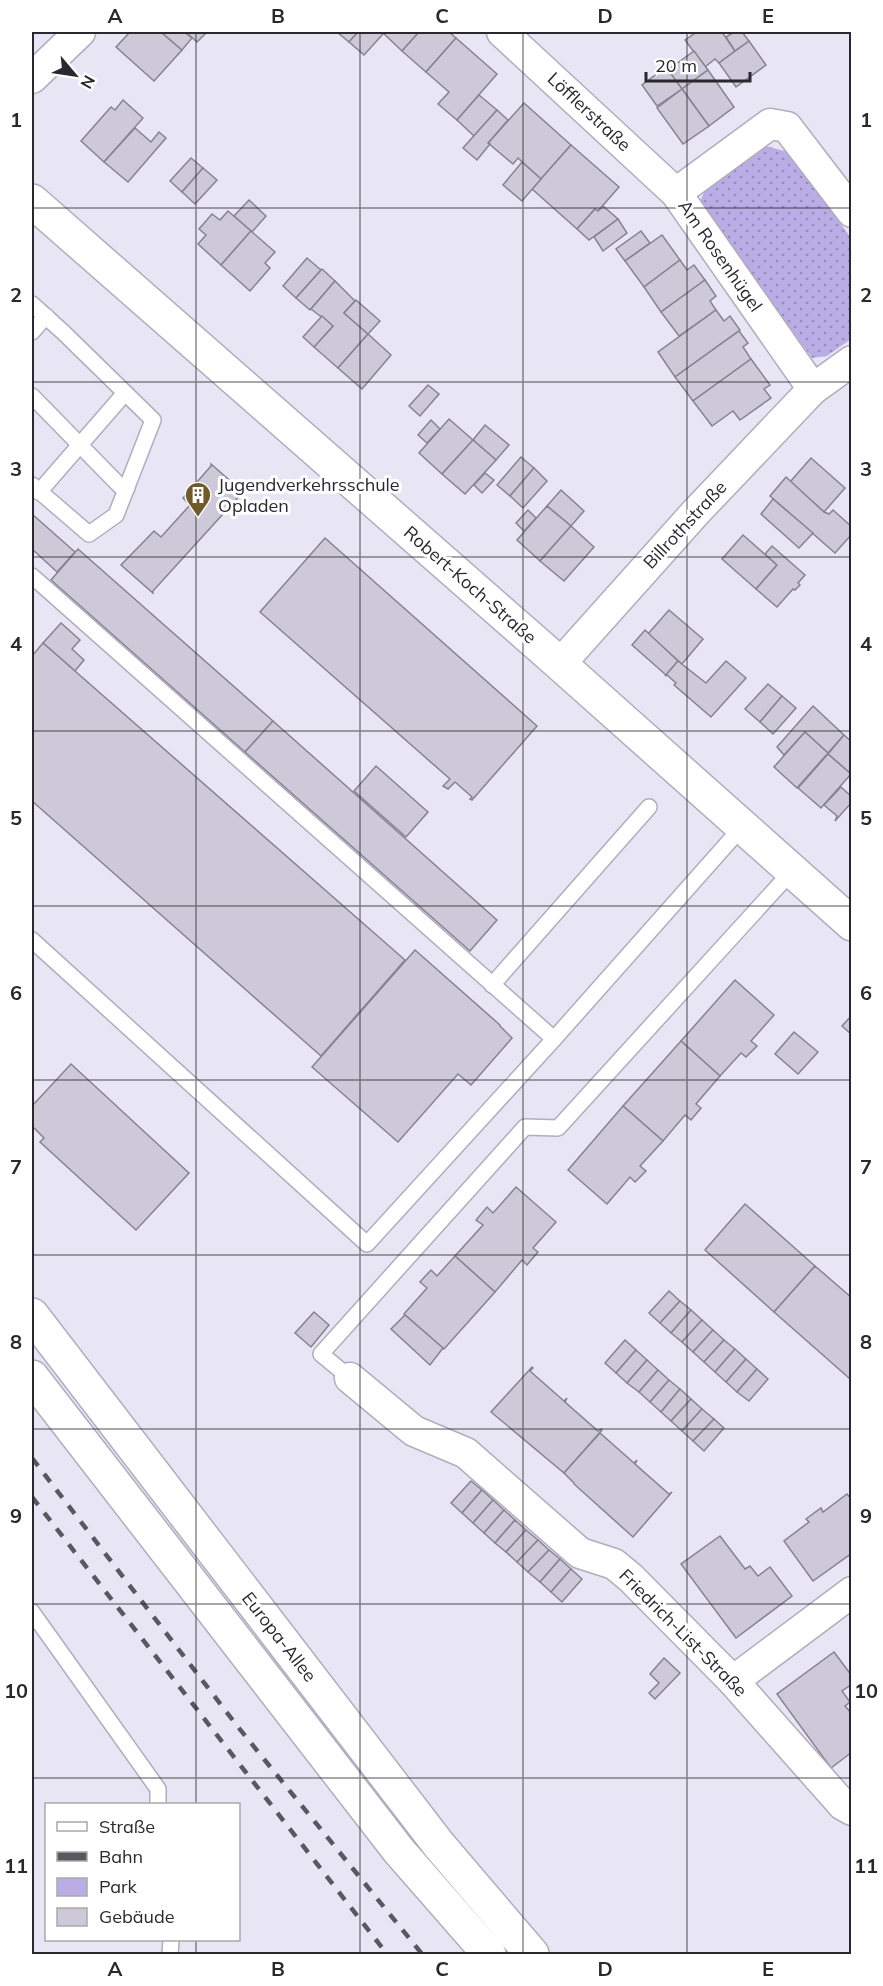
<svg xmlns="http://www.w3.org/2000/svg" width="883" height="1986" font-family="Mulish,sans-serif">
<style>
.green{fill:url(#green-dots)}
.building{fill:#cdc9d9;stroke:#868291;stroke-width:1.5}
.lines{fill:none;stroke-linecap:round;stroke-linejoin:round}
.lane-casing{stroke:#b0adbc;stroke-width:18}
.street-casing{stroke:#b0adbc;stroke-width:33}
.secondary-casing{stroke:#b0adbc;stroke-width:36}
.lane{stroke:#fff;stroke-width:15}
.street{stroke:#fff;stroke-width:30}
.secondary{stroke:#fff;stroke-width:33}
.rail{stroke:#595860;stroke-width:4.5;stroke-dasharray:10 10;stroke-linecap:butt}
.grid{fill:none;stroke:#29282e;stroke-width:1.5;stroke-opacity:0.55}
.labels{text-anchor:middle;stroke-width:6;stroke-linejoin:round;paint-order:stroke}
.street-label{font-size:18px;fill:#29282e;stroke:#fff}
.poi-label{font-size:18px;fill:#29282e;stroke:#fff;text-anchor:start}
.neatline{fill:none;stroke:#29282e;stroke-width:2}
.grid-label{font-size:20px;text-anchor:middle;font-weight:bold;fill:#29282e}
</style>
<defs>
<pattern id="green-dots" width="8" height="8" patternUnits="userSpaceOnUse" patternTransform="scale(1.5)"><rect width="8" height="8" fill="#baace4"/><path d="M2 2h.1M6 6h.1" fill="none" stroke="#978cb9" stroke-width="1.8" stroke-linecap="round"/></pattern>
</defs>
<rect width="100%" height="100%" fill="#e8e5f5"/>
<polygon class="green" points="766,146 788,152 851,238 851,339 827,356 812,358 699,204 705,190"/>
<g class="building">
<polygon points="130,32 161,32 182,50 154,81 116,47"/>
<polygon points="161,32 184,32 192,38 182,50"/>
<polygon points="186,32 207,32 197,42"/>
<polygon points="337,32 358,32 349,42"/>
<polygon points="358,32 383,32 383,34 364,55 349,42"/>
<polygon points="382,32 419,32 402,51"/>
<polygon points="419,32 449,32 456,38 426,72 402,51"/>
<polygon points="697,32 722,32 735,51 719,63 715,59 705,67 685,40"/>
<polygon points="734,32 742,32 749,41 735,51 726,37"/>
<polygon points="456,38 497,74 457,120 438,104 449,92 426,72"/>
<polygon points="749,41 766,65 736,87 719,63"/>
<polygon points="694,51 708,70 682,89 668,70"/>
<polygon points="666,67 682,89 657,106 642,85"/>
<polygon points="708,70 734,107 709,126 682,89"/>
<polygon points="682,89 709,126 683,144 657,108"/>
<polygon points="479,95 497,110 474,136 457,120"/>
<polygon points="123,100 143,118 104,162 81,141 111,107 115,110"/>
<polygon points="524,103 571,145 541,179 518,158 513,164 488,143"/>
<polygon points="497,110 508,120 488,143 490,144 477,160 463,148"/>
<polygon points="135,128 151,142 159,132 166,138 128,182 104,162"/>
<polygon points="571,145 619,187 598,211 595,209 577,229 532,189"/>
<polygon points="191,158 203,168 182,192 170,181"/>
<polygon points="522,162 541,179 522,201 503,185"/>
<polygon points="203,168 217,180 195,204 182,192"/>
<polygon points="249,200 266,216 252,232 234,216"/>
<polygon points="603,206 618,219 589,240 577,229 595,209 598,211"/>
<polygon points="228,211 251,231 221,265 198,244 206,235 199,229 212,214 220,220"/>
<polygon points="618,219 627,233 603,251 594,237"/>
<polygon points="251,231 275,252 265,263 270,268 250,291 221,265"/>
<polygon points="641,231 650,243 625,261 616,249"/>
<polygon points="662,235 680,260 644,287 625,261"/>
<polygon points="307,258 321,270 296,298 283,286"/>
<polygon points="680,260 687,270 694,265 705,280 661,312 644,287"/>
<polygon points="322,269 335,281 310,310 296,298"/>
<polygon points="705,280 716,296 710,301 716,310 679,336 661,312"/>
<polygon points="335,281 355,301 344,313 368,334 338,368 314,347 333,326 311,309"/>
<polygon points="356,300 380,321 368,334 344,313"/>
<polygon points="716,310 724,321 730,316 740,330 675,377 658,352"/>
<polygon points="322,316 333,326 314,347 303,337"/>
<polygon points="739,331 748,343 743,347 751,359 693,401 675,377"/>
<polygon points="368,334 391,355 362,389 338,368"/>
<polygon points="751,359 770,385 764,389 771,398 740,420 733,411 712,426 693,401"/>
<polygon points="428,385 439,394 420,416 409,406"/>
<polygon points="449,419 473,440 442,474 419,453"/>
<polygon points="431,420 440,429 427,443 418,435"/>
<polygon points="485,425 509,445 496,460 473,440"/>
<polygon points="473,440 496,460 465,494 442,474"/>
<polygon points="521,457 534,468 510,496 497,485"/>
<polygon points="811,458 845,488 824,512 790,482"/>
<polygon points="211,464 243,492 153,591 153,593 121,565 154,531 161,537 190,505 183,498 211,466"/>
<polygon points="534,468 547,481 523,508 510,496"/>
<polygon points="485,473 494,480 482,493 474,485"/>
<polygon points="786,477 824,512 829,514 833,510 852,527 852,534 835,553 770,496"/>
<polygon points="561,490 584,511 571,526 547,506"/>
<polygon points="773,499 813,533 799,548 761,514"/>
<polygon points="547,506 571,526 540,561 517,540"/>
<polygon points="528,510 536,518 524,531 516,523"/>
<polygon points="32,514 75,552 57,572 32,549"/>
<polygon points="571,526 594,547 564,581 540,561"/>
<polygon points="743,535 777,565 756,589 722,559"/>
<polygon points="325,538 537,726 472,800 470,799 472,797 455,782 448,789 443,786 450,779 260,612"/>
<polygon points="772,546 805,575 798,583 800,585 795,590 793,589 777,607 756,589 777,565 765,554"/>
<polygon points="78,549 273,721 245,752 51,580"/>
<polygon points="669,610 703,639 682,664 648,634"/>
<polygon points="61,623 80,640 72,649 84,660 75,671 43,643"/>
<polygon points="645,630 678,661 666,675 632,645"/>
<polygon points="43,643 405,960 321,1056 32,801 32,656"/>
<polygon points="678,661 706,683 726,661 746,678 711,717 674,685 676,683 667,675 665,676"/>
<polygon points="768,684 782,696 760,722 745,709"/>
<polygon points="782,696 796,708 773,734 760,722"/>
<polygon points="813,706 844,735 828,753 805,732 784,755 777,747"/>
<polygon points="273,721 497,920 470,951 245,752"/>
<polygon points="805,732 828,753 797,788 774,767"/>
<polygon points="844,735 852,742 851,774 828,754"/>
<polygon points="828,754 851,774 821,808 798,788"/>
<polygon points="376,766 428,812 406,837 354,791"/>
<polygon points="841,787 852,797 852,802 835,821 837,816 824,805"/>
<polygon points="415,950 500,1025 500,1026 512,1038 471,1085 458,1074 398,1142 312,1067"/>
<polygon points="735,980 774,1015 751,1041 757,1046 746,1057 741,1053 720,1076 681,1041"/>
<polygon points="852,1015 852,1035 842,1026"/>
<polygon points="794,1032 818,1052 798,1074 775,1054"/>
<polygon points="681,1041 720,1076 696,1104 701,1108 691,1120 685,1115 663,1141 623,1106"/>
<polygon points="71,1064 189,1173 136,1230 40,1142 44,1138 32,1126 32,1106"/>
<polygon points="623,1106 663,1141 640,1166 646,1171 635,1182 630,1177 607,1204 568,1170"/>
<polygon points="516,1187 556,1222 533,1248 538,1252 527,1265 522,1260 495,1292 455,1256 483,1225 476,1220 487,1207 493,1213"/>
<polygon points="745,1204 815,1266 774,1312 705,1250"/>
<polygon points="455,1256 495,1292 444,1349 404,1314 427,1288 420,1282 431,1270 437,1276"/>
<polygon points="815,1266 852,1298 852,1375 849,1378 774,1312"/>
<polygon points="669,1291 680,1301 660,1323 649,1313"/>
<polygon points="680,1301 691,1310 671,1333 660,1323"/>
<polygon points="691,1310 702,1320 682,1342 671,1333"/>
<polygon points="314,1312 329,1325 311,1347 295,1333"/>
<polygon points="405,1315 443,1348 430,1365 391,1329"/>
<polygon points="702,1320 713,1330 693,1352 682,1342"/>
<polygon points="713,1330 724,1340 704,1362 693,1352"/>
<polygon points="625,1340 636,1350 616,1373 605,1363"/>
<polygon points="724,1340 735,1349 715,1372 704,1362"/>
<polygon points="735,1349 746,1359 726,1382 715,1372"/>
<polygon points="636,1350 647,1360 627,1383 616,1373"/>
<polygon points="746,1359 757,1369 737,1392 726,1382"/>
<polygon points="647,1360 658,1370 639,1392 627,1383"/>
<polygon points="532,1367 533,1368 530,1371 564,1401 567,1398 565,1402 598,1431 601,1429 602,1430 564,1473 491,1412"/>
<polygon points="757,1369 768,1379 749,1401 737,1392"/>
<polygon points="658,1370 669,1380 650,1402 639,1392"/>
<polygon points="669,1380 680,1389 661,1412 650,1402"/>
<polygon points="680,1389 691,1399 671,1421 661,1412"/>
<polygon points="691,1399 702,1409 682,1431 671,1421"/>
<polygon points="702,1409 714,1419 693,1441 682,1431"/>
<polygon points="714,1419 724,1428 704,1451 693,1441"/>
<polygon points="600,1433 634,1463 637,1460 635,1464 669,1494 672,1492 633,1537 574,1484 574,1483 564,1473"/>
<polygon points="471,1481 482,1490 462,1513 451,1503"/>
<polygon points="482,1490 493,1500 473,1523 462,1513"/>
<polygon points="847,1494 852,1500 852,1553 813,1581 784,1541 809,1522 806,1519 821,1508 823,1512"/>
<polygon points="493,1500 504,1510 484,1533 473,1523"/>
<polygon points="504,1510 515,1520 495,1543 484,1533"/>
<polygon points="515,1520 526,1530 506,1552 495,1543"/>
<polygon points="526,1530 538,1540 517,1562 506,1552"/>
<polygon points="720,1536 745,1569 750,1566 758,1576 770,1567 792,1596 736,1638 681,1564"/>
<polygon points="538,1540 549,1550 528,1572 517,1562"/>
<polygon points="549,1550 560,1559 540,1582 528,1572"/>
<polygon points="560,1559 571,1569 551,1592 540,1582"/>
<polygon points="571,1569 582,1579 562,1602 551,1592"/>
<polygon points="834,1652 852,1676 852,1684 842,1691 850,1702 845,1706 852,1714 852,1752 831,1768 777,1694"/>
<polygon points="664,1658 680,1673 655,1699 649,1693 659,1683 650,1674"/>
</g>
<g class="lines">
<g class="lane-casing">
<g id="lane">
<polyline points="32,304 64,333 153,420 116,515 89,534 32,485"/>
<polyline points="32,332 46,316"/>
<polyline points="32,396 120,486 127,488"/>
<polyline points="39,492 125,393"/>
<polyline points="32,576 554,1039"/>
<polyline points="32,940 367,1244 554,1039 742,827"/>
<polyline points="492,985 649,807"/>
<polyline points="350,1378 321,1354 525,1127 558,1128 792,871"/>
<polyline points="32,1612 158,1789 158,1804"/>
<polyline points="170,1954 171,1940"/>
</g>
</g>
<g class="street-casing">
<g id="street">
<polyline points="502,32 676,193 813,389 852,361"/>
<polyline points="32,78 80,32"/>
<polyline points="676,193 770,124 787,127 852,212"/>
<polyline points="560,664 696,512 813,389"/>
<polyline points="350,1378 414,1431 466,1453 580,1553 614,1564 631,1578 733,1681 843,1805 852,1810"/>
<polyline points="733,1681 852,1592"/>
</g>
</g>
<g class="secondary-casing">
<g id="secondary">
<polyline points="32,201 560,664 852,924"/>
<polyline points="32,1315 439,1845 532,1954"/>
<polyline points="32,1377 399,1851 489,1954"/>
</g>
</g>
<use href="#lane" class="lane"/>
<use href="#street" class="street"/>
<use href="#secondary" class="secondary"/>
<g class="rail">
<polyline points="32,1458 238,1727 422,1954"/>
<polyline points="32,1497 387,1954"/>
</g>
</g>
<path class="grid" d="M196,32V1804M360,32V1954M523,32V1954M687,32V1954M32,208H852M32,382H852M32,557H852M32,731H852M32,906H852M32,1080H852M32,1255H852M32,1429H852M32,1604H852M32,1778H852M196,1940V1954"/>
<defs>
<g id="building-pin" transform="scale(1.35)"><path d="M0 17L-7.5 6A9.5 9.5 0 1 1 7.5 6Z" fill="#6f5a2a" stroke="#fff"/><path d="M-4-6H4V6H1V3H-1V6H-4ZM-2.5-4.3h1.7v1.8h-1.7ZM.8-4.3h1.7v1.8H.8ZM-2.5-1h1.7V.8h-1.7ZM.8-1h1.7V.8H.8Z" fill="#fff"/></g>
</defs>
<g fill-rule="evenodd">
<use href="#building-pin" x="198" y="495"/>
</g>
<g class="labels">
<g class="street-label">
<text transform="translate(589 112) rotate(43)" y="6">Löfflerstraße</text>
<text transform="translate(720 256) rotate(55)" y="6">Am Rosenhügel</text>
<text transform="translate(685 525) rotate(-47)" y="6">Billrothstraße</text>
<text transform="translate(470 585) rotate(41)" y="6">Robert-Koch-Straße</text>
<text transform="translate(683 1633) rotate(45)" y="6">Friedrich-List-Straße</text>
<text transform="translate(279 1637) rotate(52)" y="6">Europa-Allee</text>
</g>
<g class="poi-label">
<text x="218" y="491">Jugendverkehrsschule<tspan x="218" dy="21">Opladen</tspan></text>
</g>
</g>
<rect width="883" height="1986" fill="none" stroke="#ffffff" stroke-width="66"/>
<rect x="45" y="1803" width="195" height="138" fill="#ffffff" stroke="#a9a9ab" stroke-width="1.5"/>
<rect x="57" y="1822" width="30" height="9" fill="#ffffff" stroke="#a9a9ab" stroke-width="1.5"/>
<text x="99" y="1833" font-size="18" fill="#29282e">Straße</text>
<rect x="57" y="1852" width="30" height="9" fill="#595860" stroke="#a9a9ab" stroke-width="1.5"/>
<text x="99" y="1863" font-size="18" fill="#29282e">Bahn</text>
<rect x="57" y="1878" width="30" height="18" fill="#baace4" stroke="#a9a9ab" stroke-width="1.5"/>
<text x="99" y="1893" font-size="18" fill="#29282e">Park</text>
<rect x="57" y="1908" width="30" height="18" fill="#cdc9d9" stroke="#a9a9ab" stroke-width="1.5"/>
<text x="99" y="1923" font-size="18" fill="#29282e">Gebäude</text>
<g transform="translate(75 75) rotate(119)" stroke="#ffffff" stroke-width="4.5" paint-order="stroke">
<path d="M0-4.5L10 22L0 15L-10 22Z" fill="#29282e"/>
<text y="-9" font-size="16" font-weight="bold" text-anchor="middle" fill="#29282e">N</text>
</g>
<path d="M646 72v9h104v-9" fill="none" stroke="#29282e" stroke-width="3"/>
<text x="655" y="72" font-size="18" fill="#29282e" stroke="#ffffff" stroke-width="4.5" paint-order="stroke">20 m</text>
<rect x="33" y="33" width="817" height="1920" class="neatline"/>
<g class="grid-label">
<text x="115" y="23">A</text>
<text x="278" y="23">B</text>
<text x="442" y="23">C</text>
<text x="605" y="23">D</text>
<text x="768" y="23">E</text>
<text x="16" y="127">1</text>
<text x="866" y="127">1</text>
<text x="16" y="302">2</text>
<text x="866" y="302">2</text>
<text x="16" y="476">3</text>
<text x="866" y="476">3</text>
<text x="16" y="651">4</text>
<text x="866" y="651">4</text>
<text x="16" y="825">5</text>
<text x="866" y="825">5</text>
<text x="16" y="1000">6</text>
<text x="866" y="1000">6</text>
<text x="16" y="1174">7</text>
<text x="866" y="1174">7</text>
<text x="16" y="1349">8</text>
<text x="866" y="1349">8</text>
<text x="16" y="1523">9</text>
<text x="866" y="1523">9</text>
<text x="16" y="1698">10</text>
<text x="866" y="1698">10</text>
<text x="16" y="1873">11</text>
<text x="866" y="1873">11</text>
<text x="115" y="1976">A</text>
<text x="278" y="1976">B</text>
<text x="442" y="1976">C</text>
<text x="605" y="1976">D</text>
<text x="768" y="1976">E</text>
</g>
</svg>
